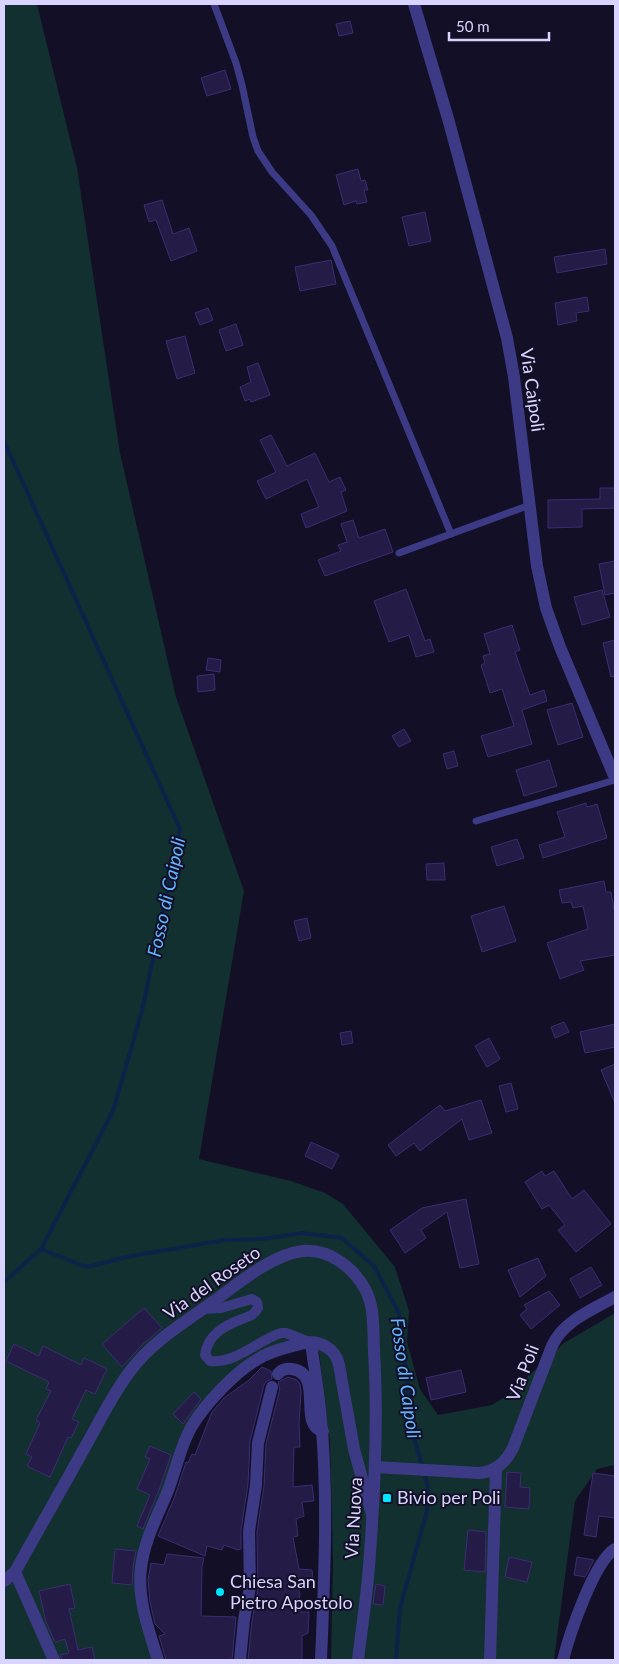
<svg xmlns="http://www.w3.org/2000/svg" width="619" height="1664" font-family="Lato,sans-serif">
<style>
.green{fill:#12302f}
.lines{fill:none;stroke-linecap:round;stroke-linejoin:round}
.stream{stroke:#0c2248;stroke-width:4}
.building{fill:#241b47;stroke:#3b2d73}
.service{stroke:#3d3a85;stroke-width:7}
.pedestrian{stroke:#3d3a85;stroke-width:10}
.minor{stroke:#3d3a85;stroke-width:12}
.tertiary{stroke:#3d3a85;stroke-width:12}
.poi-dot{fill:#00e5ff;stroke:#130f26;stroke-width:2}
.labels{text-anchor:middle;stroke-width:4;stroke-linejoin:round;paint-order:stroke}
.street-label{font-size:18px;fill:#d9d4ff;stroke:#130f26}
.poi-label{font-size:18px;fill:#d9d4ff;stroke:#130f26;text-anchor:start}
.water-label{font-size:19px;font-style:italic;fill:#62b6ff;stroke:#130f26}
</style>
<rect width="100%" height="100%" fill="#130f26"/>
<polygon class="green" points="4,4 37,4 77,168 120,453 176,697 244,891 199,1159 291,1181 325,1193 343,1204 395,1267 409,1311 407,1342 420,1389 438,1415 492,1405 509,1394 564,1343 615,1313 615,1465 597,1469 575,1501 554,1660 331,1660 333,1562 330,1441 319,1352 308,1343 257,1359 200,1414 141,1568 158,1660 4,1660"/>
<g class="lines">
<g class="stream">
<polyline points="4,441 180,829 142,1011 113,1111 41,1249 86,1267 131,1256 225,1240 262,1239 303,1233 342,1238 374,1266 399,1313 402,1331 412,1430 428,1487 427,1511 400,1608 396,1660"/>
<polyline points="4,1282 41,1249"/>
</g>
</g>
<g class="building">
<polygon points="350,21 353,33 339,36 336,24"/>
<polygon points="225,70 231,89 207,96 201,78"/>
<polygon points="358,169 361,181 365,180 368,190 364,190 367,202 357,204 356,201 344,205 336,175"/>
<polygon points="162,200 173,234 189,228 197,251 171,261 156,220 149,222 144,205"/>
<polygon points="425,212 431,241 409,246 402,217"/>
<polygon points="605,249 607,264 557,273 554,257"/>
<polygon points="331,260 336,284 300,291 295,267"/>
<polygon points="587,297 589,311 576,313 577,321 558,325 555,303"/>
<polygon points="208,308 213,320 200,325 195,313"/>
<polygon points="236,324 243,345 226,351 219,330"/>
<polygon points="185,336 195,373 177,379 166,341"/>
<polygon points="258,363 270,395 251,402 250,399 245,401 240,387 251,382 247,367"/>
<polygon points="271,435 287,466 315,453 329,482 340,477 346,490 341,492 347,511 306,528 301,514 319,507 307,479 266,499 257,481 276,472 260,440"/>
<polygon points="600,488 615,488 615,508 582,509 582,527 548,528 548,500 600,499"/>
<polygon points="353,520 359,538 385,529 393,552 325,576 318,560 341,551 338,545 347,542 341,524"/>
<polygon points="615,561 615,593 605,595 599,564"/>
<polygon points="406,589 425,641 430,639 434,652 416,657 409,635 389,642 374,601"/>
<polygon points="602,590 610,617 582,625 574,597"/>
<polygon points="512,625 520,650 515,652 530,695 544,690 547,701 522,710 532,744 488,757 481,736 514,726 502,689 490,693 481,665 485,663 483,656 490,654 484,634"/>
<polygon points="615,640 615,676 611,677 603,643"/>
<polygon points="208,658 221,660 220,672 206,670"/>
<polygon points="214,674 215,690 198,692 197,676"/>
<polygon points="572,703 583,737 558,745 547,710"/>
<polygon points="404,729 411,741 399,747 392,736"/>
<polygon points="454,751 458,766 447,769 443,754"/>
<polygon points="549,760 557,786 524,796 516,770"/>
<polygon points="586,803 587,807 597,804 607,838 543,858 539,845 565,837 557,812"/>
<polygon points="517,839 524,858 497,866 491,847"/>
<polygon points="444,863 445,880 427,880 426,864"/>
<polygon points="604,881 606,892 611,892 615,915 615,955 580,961 584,970 560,979 547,943 588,929 583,906 573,908 571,902 562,903 559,890"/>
<polygon points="504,906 516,941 482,952 471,916"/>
<polygon points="307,918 311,938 299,941 294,921"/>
<polygon points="564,1022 569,1032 555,1038 551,1027"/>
<polygon points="615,1024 615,1047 585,1053 580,1032"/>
<polygon points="351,1031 353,1043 342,1045 340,1033"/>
<polygon points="489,1038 500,1059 487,1067 475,1046"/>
<polygon points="615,1064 615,1103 601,1070"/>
<polygon points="511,1083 518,1109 506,1112 499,1086"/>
<polygon points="481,1100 492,1133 469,1140 462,1119 420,1151 414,1143 396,1156 388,1145 440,1105 445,1111"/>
<polygon points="311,1142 339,1155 332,1169 305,1156"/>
<polygon points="542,1171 545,1176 554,1171 572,1199 584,1190 611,1224 576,1252 558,1230 565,1225 549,1205 542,1209 525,1182"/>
<polygon points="466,1199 479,1264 460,1268 447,1212 421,1230 426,1238 405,1253 390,1230 422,1208"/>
<polygon points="538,1258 546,1276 520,1297 508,1270"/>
<polygon points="591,1267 602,1285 580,1298 570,1279"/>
<polygon points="549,1291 560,1305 531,1329 520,1315 527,1309 524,1305"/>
<polygon points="144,1308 162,1328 142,1345 122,1367 102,1344"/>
<polygon points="14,1344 39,1356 43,1346 81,1365 84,1358 107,1369 95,1394 86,1390 72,1419 79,1422 71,1438 68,1437 50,1477 27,1466 32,1457 26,1454 40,1423 36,1420 51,1391 46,1389 49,1382 6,1361"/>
<polygon points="262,1367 271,1371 272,1379 267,1381 264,1385 250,1441 248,1484 241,1530 241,1549 238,1550 224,1545 222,1550 207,1546 205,1556 158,1536 175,1496 186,1462 188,1463 192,1454 195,1455 212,1412 224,1398 249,1380"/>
<polygon points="461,1370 466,1392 431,1400 426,1378"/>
<polygon points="288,1377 297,1380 300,1384 301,1392 299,1424 300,1447 294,1447 293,1487 312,1485 314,1501 302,1502 304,1516 296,1519 298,1536 293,1537 299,1569 312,1570 313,1581 298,1584 300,1595 298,1601 301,1612 309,1612 308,1633 302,1636 302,1660 248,1660 252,1621 258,1588 257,1532 264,1486 266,1444 280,1389 278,1382"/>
<polygon points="194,1392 201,1399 183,1424 173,1414"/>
<polygon points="150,1446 171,1455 159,1490 143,1529 137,1526 150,1495 137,1489 150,1459 145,1457"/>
<polygon points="507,1472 521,1473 520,1487 530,1488 529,1509 505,1507"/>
<polygon points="593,1473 615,1476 615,1518 599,1516 596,1537 584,1535"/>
<polygon points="468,1530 486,1532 485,1572 464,1570"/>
<polygon points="115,1549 136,1551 133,1567 132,1585 112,1583"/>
<polygon points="167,1554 204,1558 202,1567 201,1616 236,1617 232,1660 166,1660 159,1636 165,1634 155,1624 150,1602 148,1580 151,1563 164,1565"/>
<polygon points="509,1557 532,1562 527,1582 505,1577"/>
<polygon points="577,1557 594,1560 585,1577 574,1575"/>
<polygon points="70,1584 75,1608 69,1609 78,1650 92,1647 95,1660 62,1660 60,1655 69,1653 65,1639 55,1642 46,1622 39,1591"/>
<polygon points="376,1584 385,1586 383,1605 373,1604"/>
</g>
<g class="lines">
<g class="service">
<polyline points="214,4 236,63 242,85 253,137 258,151 272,172 311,215 332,246 451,534"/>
<polyline points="399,553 530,505"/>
<polyline points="476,821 615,780"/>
</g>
<path class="pedestrian" d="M203,1309L221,1308L252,1299L257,1302L258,1308C254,1315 250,1316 242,1319C224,1326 208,1334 205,1355L210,1361C236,1364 258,1340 281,1333H286L309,1342"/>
<g class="minor">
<path d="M311,1343C315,1372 320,1401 322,1430C328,1507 324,1584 321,1660"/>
<path d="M278,1374C281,1370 286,1368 292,1369C325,1374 297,1426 323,1431"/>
<polyline points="15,1572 54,1660"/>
<path d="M158,1660C149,1631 137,1599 141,1568C144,1541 157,1517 167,1493C176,1471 180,1446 192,1426C205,1404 236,1371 258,1359C272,1350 289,1347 304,1343C320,1340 336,1349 339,1365L354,1449L372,1515"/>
<polyline points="240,1660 244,1620 250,1587 249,1531 256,1485 258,1443 272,1387"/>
<polyline points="490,1660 496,1469"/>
<path d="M563,1660C569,1636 594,1561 615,1549"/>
</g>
<g class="tertiary">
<polyline points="414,4 449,122 507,338 514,377 537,566 546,608 560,647 615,778"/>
<path d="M375,1467L479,1473C496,1472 506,1462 513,1448L552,1346C563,1321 592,1310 615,1297"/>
<path d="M4,1581L15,1572C38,1530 62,1489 85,1447C100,1421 113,1393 131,1370C152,1342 182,1324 210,1304C235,1286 272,1254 303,1251C329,1249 353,1267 365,1289C375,1307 373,1331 374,1351C378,1418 375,1486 370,1553C368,1589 362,1625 358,1660"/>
</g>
</g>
<g class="poi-dot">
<rect x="382" y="1493" width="10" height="10" rx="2.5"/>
<circle cx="220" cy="1592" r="5"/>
</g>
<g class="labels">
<g class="street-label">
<text transform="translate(532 390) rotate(82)" y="6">Via Caipoli</text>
<text transform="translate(212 1283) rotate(-35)" y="6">Via del Roseto</text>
<text transform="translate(523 1373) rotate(-69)" y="6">Via Poli</text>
<text transform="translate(354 1518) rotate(-87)" y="6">Via Nuova</text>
</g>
<g class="poi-label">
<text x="397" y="1504">Bivio per Poli</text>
<text x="230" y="1588">Chiesa San<tspan x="230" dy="21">Pietro Apostolo</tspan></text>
</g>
<g class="water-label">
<text transform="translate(166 897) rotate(-78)" y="7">Fosso di Caipoli</text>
<text transform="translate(406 1378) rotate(82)" y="7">Fosso di Caipoli</text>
</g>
</g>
<rect width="619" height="1664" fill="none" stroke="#d9d4ff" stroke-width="10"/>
<path d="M449 32v8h100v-8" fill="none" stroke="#d9d4ff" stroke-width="2.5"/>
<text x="456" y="32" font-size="15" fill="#d9d4ff" stroke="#130f26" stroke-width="4" paint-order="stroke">50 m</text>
</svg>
